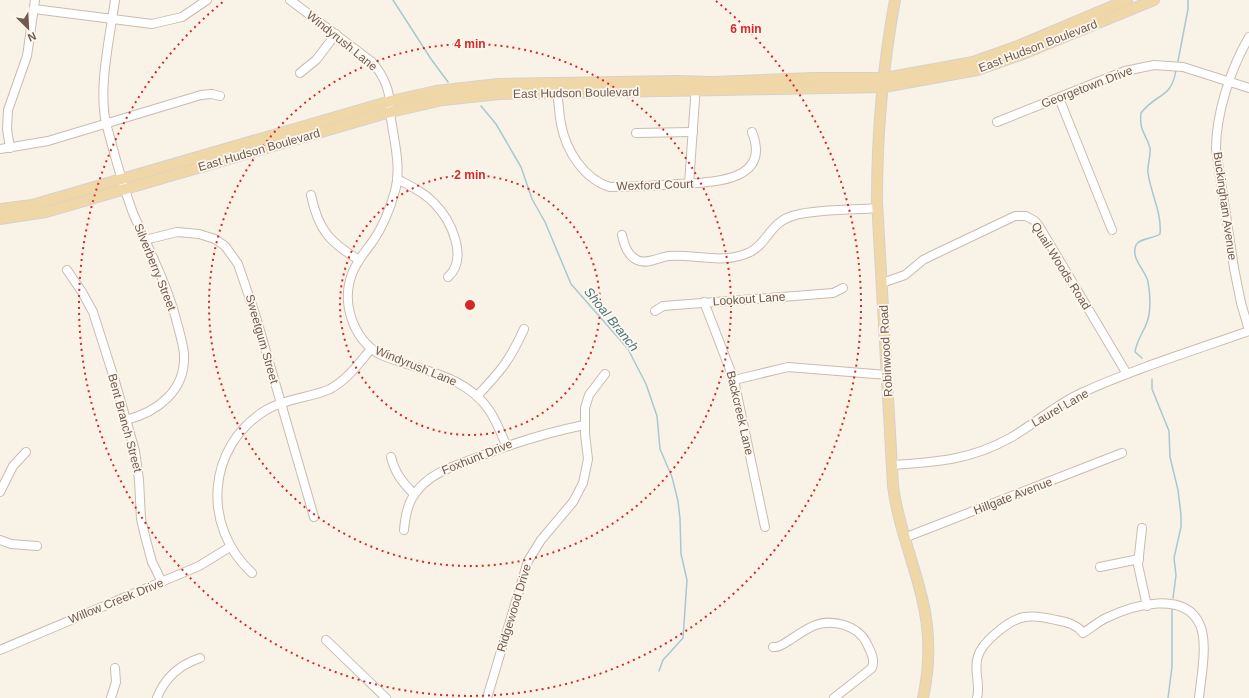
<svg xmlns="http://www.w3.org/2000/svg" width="1249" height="698" font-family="Helvetica,sans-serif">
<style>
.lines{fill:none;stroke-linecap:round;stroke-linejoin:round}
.stream{stroke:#a6c9d1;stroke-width:1.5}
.minor-casing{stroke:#cabbaf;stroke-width:10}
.major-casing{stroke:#d7d1ce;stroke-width:12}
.minor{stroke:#fff;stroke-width:8}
.major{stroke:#f0d7a8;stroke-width:10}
.ring{fill:none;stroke:#d62828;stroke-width:2;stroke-dasharray:2 4}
.labels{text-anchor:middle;stroke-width:3.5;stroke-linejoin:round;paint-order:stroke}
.street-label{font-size:12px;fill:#705b4f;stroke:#fdf7ed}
.water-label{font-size:13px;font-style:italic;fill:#4c7680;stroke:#fdf7ed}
.centre{fill:#d62828;stroke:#fdf7ed;stroke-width:2}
.ring-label{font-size:12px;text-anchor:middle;font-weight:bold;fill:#d62828;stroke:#fdf7ed;stroke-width:3.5;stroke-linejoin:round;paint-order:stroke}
</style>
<rect width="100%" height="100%" fill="#f9f3e7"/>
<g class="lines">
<g class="stream">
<polyline points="393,0 431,59 448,82"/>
<polyline points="1178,61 1188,9 1188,0"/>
<polyline points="481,106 496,124 521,167 532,199 545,222 571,284 628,349 646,384 657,416 660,449 672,477 678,501 680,519 681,554 687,580 683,638 663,660 659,671"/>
<path d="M1142,358L1135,352C1137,338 1145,331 1148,319C1151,308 1150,292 1148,282C1146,270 1130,259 1136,245C1139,238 1153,239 1160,234C1162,213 1151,194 1148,173C1147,165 1151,156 1150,148C1146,133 1139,132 1141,113C1157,92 1171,100 1176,70"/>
<polyline points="1152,379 1152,389 1169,431 1170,457 1178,490 1181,515 1181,527 1174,558 1176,575 1173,598"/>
<polyline points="1168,698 1172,667 1172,608"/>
</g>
<g class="minor-casing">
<g id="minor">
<path d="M115,0C110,37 98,87 106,123C114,153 122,184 133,213C148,248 166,282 176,319C179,331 183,343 184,354C186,391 157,412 126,420"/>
<path d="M290,0L372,62C385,77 391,92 390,112C393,137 402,166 395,191C390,209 384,225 373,241C365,252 356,262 352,274C341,303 353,338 379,354C417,371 464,373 489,410C496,420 501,433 506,445"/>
<polyline points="34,9 152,24 182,17 207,0"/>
<path d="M1249,37C1231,68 1216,113 1216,149L1234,268L1241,303L1249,330"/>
<polyline points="300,73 316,60 336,34"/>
<path d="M557,93C559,103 559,114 561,124C566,151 584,179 610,187C633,187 655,186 678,184C710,182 772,183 752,132"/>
<polyline points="1059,98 1112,230"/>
<polyline points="997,122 1125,71 1154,65 1183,67 1249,88"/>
<polyline points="636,133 693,132"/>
<polyline points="10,148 7,129 8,110 27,56 35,0"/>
<polyline points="0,149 48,141 201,95 212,94 220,96"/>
<path d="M397,179C410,186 424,192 434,203C451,220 469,258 448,277"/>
<polyline points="689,184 696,85"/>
<path d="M311,195C318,229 329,242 359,260"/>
<path d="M622,235C624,244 627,255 637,260C647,265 659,257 669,256C696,254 724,265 750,252C768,244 769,221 796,215C819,209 854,210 878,208"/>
<polyline points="145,240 177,232 199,234 215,239 225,246 238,264 256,317 314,517"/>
<polyline points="67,270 82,292 93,312 114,378 135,451 139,480 141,519 145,536 152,562 162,582"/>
<polyline points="882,283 905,275 923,260 933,255 1015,216 1026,216 1035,221 1039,226 1127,374"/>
<polyline points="704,302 734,380 765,527"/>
<polyline points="655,311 663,306 833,293 843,288"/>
<polyline points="734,380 788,367 887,375"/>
<path d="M477,396C501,371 510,360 524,329"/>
<path d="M391,457C395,473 402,482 414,494"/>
<path d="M893,465C936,462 971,460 1010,438C1033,425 1054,406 1079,394C1134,369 1192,351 1249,331"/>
<polyline points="0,492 13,466 26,452"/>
<polyline points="1142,528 1138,565 1147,606"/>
<path d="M404,530C405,518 407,505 414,495C428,474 451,467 473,459C510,444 545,433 584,425"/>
<polyline points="904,538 1122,453"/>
<polyline points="0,540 11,544 37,546"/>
<polyline points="1100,567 1139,559"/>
<path d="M252,573C201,526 207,446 266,410C286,398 310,398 330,389C347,380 359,363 371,349"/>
<polyline points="326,640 386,698"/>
<path d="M773,647C780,648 784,643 790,640C809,627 821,618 844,625C854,628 863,635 867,644C871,652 875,659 872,668L834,698"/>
<polyline points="0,650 199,566 230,547"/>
<polyline points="111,698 116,682 115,668"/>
<path d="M157,698C165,677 179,665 200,658"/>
<polyline points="487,698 528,561 541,540 573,502 583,483 588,459 585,434 585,408 589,395 605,374"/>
<path d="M977,698C981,684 973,670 978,656C981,647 988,640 995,634C1017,615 1028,613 1056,620C1067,622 1076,624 1083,633C1091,628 1098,622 1106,618C1133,605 1185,590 1200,625C1208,643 1201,678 1199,698"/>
</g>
</g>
<g class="major-casing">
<g id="major">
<path d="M895,0C883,65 877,135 877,201L893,486C898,525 913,560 922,598C930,630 930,666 923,698"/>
<polyline points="0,209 32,205 391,101 436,91 498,84 677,81 712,82 813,78 885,78 973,62 1018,46 1127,0"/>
<polyline points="0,219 46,212 390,112 443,100 500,94 884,87 977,70 1023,54 1154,0"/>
</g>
</g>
<use href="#minor" class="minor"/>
<use href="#major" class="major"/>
</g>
<g class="ring">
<circle cx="470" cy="305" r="130"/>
<circle cx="470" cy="305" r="261"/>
<path d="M716 1A391 391 0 1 1 224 1"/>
</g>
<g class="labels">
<g class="street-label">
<text transform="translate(342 41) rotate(39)" y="4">Windyrush Lane</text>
<text transform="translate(1038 46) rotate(-21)" y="4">East Hudson Boulevard</text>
<text transform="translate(1087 87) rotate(-21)" y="4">Georgetown Drive</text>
<text transform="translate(576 93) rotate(-1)" y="4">East Hudson Boulevard</text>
<text transform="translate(259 150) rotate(-16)" y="4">East Hudson Boulevard</text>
<text transform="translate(655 185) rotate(-2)" y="4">Wexford Court</text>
<text transform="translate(1225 206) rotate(82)" y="4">Buckingham Avenue</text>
<text transform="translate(1061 266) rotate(58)" y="4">Quail Woods Road</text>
<text transform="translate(155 267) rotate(68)" y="4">Silverberry Street</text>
<text transform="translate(749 299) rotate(-4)" y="4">Lookout Lane</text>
<text transform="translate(262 339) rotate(74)" y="4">Sweetgum Street</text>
<text transform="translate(886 351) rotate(-93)" y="4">Robinwood Road</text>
<text transform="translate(416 366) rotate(22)" y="4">Windyrush Lane</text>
<text transform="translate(1060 408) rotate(-30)" y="4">Laurel Lane</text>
<text transform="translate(740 413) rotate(77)" y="4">Backcreek Lane</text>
<text transform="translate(125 423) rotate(75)" y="4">Bent Branch Street</text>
<text transform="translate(477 457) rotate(-22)" y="4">Foxhunt Drive</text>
<text transform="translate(1013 496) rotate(-21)" y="4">Hillgate Avenue</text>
<text transform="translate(116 601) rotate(-22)" y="4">Willow Creek Drive</text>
<text transform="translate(514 608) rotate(-73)" y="4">Ridgewood Drive</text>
</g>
<g class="water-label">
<text transform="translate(612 319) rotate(51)" y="5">Shoal Branch</text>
</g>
</g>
<circle cx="470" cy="305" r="6" class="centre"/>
<g class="ring-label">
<text x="746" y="33">6 min</text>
<text x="470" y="48">4 min</text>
<text x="470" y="179">2 min</text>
</g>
<g transform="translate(28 28) rotate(156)" stroke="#fdf7ed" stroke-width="3" paint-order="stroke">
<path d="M0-3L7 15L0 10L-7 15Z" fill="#705b4f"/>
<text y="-6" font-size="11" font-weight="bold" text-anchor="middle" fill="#705b4f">N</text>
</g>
</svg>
